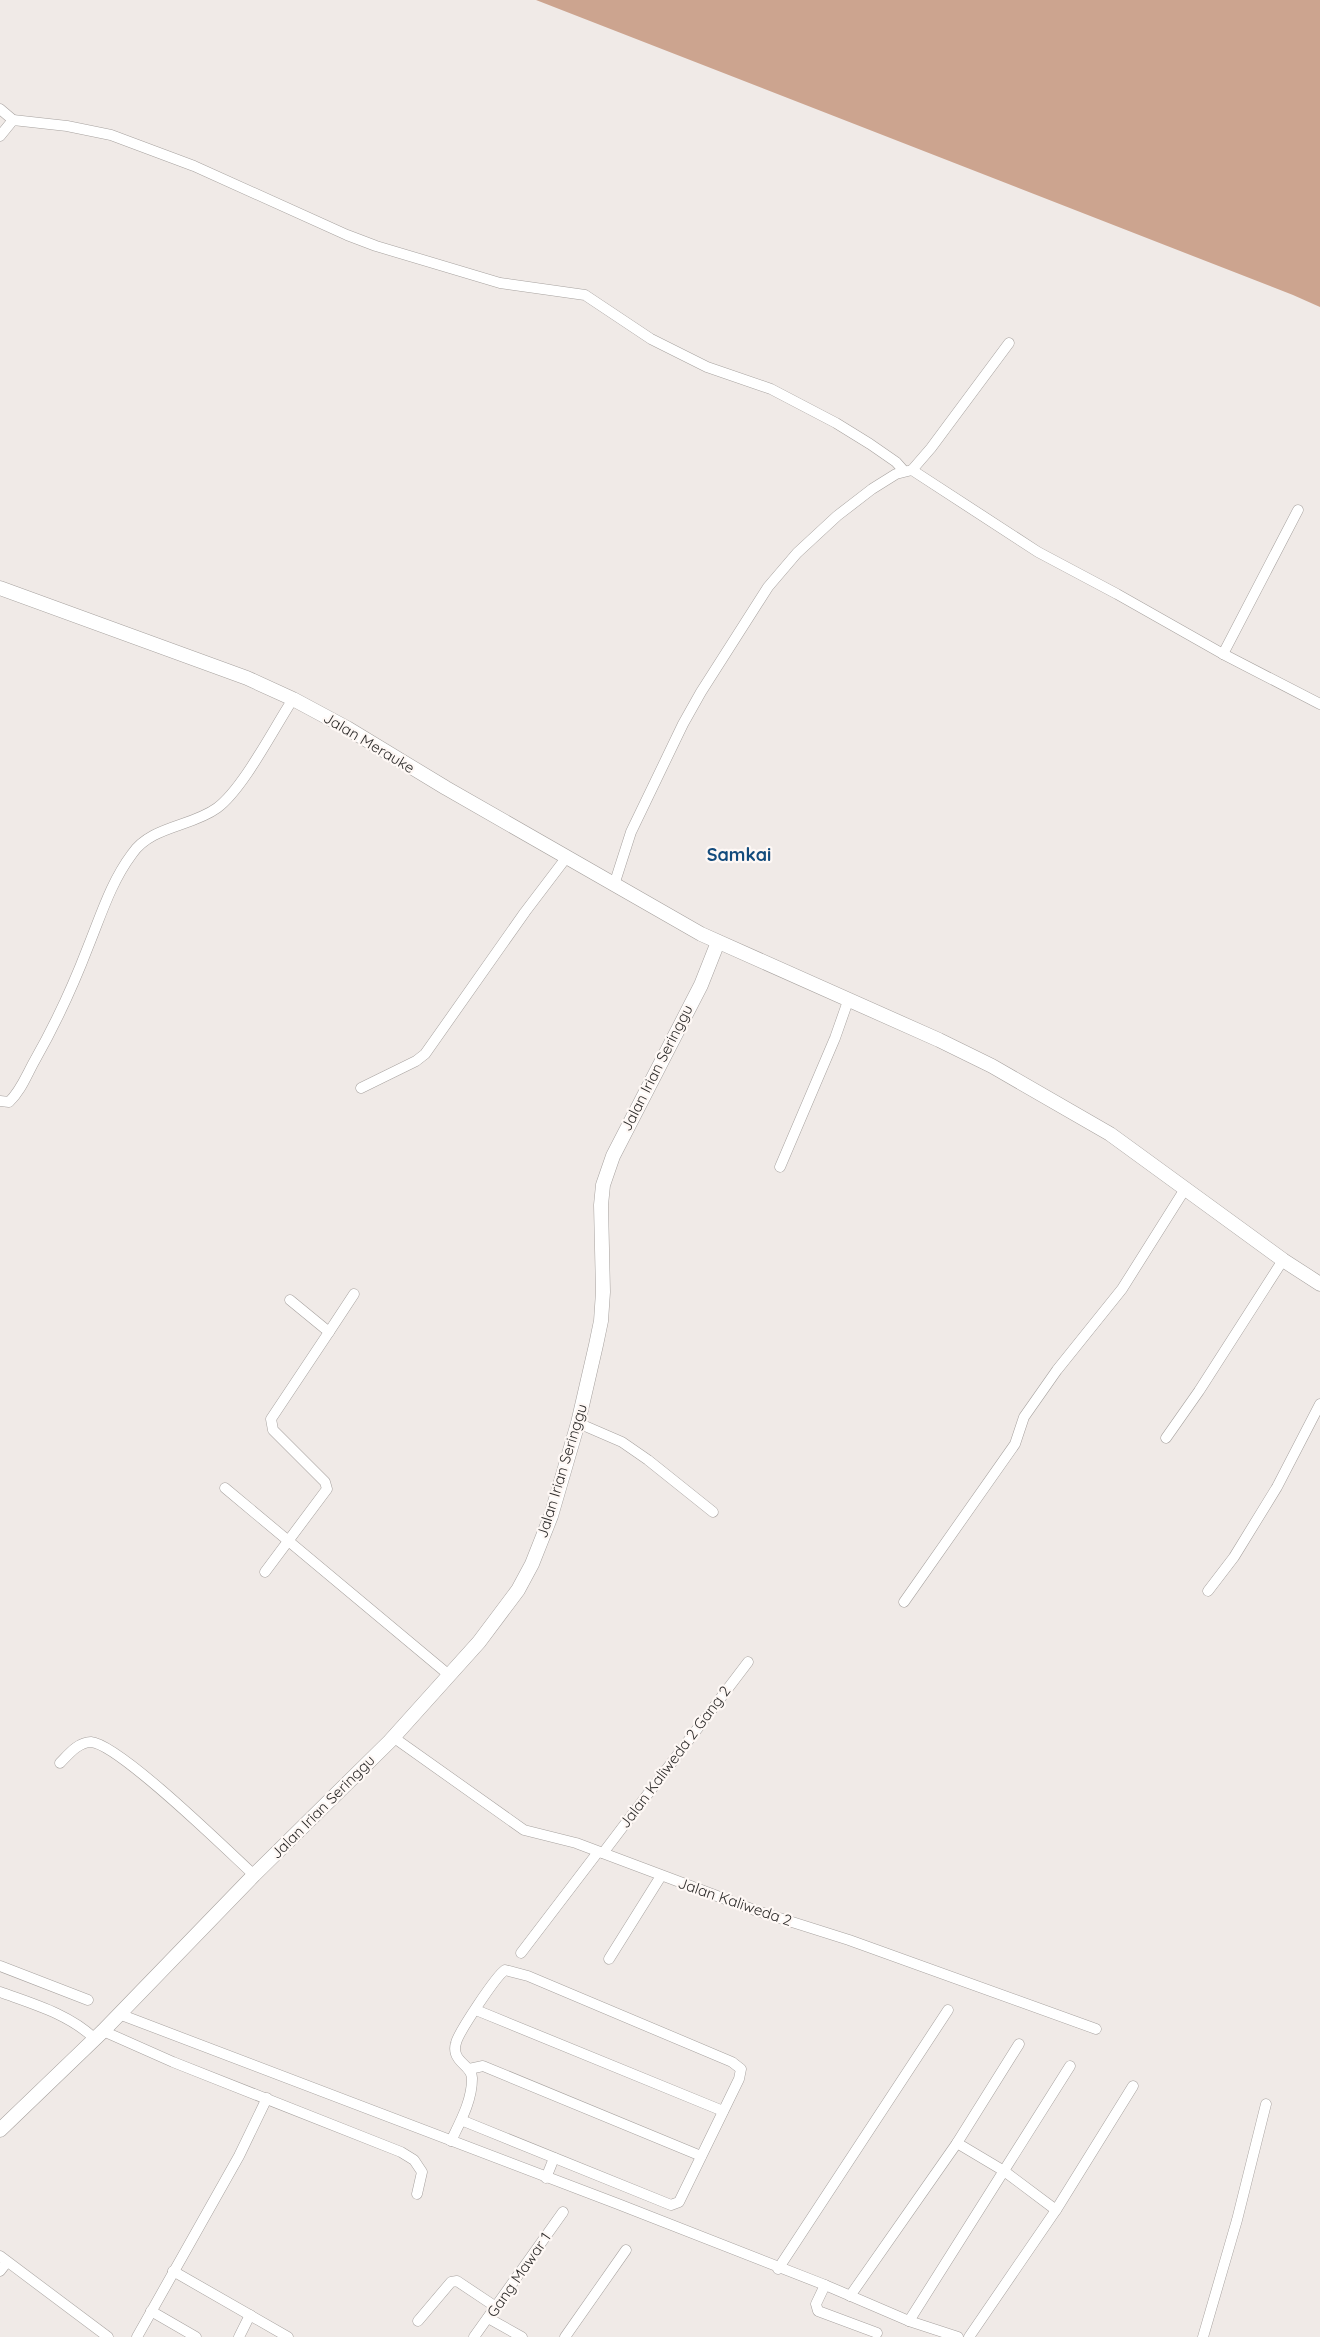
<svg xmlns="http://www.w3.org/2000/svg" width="1320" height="2337" font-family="Quicksand,sans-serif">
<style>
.water{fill:#cca48f}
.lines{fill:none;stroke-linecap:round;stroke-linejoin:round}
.street-casing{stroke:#a7a29f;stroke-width:11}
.secondary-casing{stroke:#a7a29f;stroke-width:15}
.street{stroke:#fff;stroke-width:10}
.secondary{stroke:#fff;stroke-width:14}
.labels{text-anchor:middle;stroke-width:4.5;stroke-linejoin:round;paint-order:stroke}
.street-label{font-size:15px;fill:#2e2c2b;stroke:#fef8f5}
.quarter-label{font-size:18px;font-weight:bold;fill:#134b7c;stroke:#fef8f5}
</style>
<rect width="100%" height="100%" fill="#f0eae7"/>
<polygon class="water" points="536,0 1320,0 1320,307 1293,295"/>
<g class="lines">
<g class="street-casing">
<g id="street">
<polyline points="0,109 13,120"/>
<polyline points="0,136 13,120 67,126 111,135 194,166 347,235 376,246 500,283 585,295 651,339 707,367 771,389 836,423 870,444 896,462 904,471"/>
<polyline points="912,470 931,448 1009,343"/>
<polyline points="1223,654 1298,510"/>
<polyline points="614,885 631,832 683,724 701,692 768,587 797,553 837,516 872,489 896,474 912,470 1038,552 1117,594 1223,654 1320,704"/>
<polyline points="361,1088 416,1061 425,1054 525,912 566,858"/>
<path d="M0,1101L9,1102C21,1091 27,1074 35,1060C56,1023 73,986 88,947C101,915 111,882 132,854C151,826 191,827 217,808C243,789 274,728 293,699"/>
<polyline points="780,1167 835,1038 848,1001"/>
<polyline points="329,1332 354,1294"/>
<polyline points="578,1423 622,1442 648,1460 713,1512"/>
<polyline points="1166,1438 1199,1391 1283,1260"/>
<polyline points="225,1488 449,1675"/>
<polyline points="265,1572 327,1489 325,1482 273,1430 271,1419 329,1332 290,1300"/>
<polyline points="1208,1591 1234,1557 1277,1487 1320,1404"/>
<polyline points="904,1602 1015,1444 1024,1417 1057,1370 1122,1289 1185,1189"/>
<polyline points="393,1737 524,1830 576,1843 757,1911 849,1940 1096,2029"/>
<path d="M60,1763C68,1755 78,1742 91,1742C119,1744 228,1851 254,1875"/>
<polyline points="603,1853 748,1662"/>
<polyline points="521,1953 598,1852"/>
<polyline points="609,1959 661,1876"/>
<polyline points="0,1966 88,2000"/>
<path d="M0,1992C33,2004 69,2014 95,2039"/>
<polyline points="476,2010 723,2111"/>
<polyline points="119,2014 618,2204 825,2285 909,2321 958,2337"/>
<polyline points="103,2031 173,2062 401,2152 414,2160 422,2172 417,2194"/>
<polyline points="469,2069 483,2066 701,2156"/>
<path d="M451,2141C460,2122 472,2101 472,2079C473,2068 459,2064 456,2054C455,2051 455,2046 456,2043C458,2033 496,1976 505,1970L528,1976L732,2062L741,2069L739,2079L679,2202L671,2205L461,2120"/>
<polyline points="957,2143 1004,2171 1056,2210"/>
<polyline points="546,2178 554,2158"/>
<polyline points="0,2256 108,2337"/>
<polyline points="778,2269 948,2010"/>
<polyline points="0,2271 7,2262"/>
<polyline points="173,2271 288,2337"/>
<polyline points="825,2285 816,2304 818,2311 877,2333"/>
<polyline points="850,2296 957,2143 1019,2044"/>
<polyline points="151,2311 196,2337"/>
<polyline points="488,2318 522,2337"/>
<polyline points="418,2321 451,2282 457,2281 496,2307"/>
<polyline points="909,2321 1070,2066"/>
<polyline points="137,2337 239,2156 267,2098"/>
<polyline points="239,2337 250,2315"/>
<polyline points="474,2337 563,2212"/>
<polyline points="565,2337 626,2250"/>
<polyline points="969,2337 1056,2210 1133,2086"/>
<polyline points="1203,2337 1237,2220 1266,2104"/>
</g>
</g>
<g class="secondary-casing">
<g id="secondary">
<polyline points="0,588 247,678 293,699 347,728 446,788 701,934 939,1040 992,1066 1110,1134 1283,1260 1320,1284"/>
<polyline points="0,2130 103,2031 254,1875 390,1741 479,1642 518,1590 532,1564 551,1516 578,1423 596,1345 601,1321 603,1292 601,1205 603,1185 613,1156 701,985 718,942"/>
</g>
</g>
<use href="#street" class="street"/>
<use href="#secondary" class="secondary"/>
</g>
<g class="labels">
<g class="street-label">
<text transform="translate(369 743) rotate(31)" y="5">Jalan Merauke</text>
<text transform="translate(657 1068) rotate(-63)" y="5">Jalan Irian Seringgu</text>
<text transform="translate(562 1471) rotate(-73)" y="5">Jalan Irian Seringgu</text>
<text transform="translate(675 1757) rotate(-53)" y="5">Jalan Kaliweda 2 Gang 2</text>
<text transform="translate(323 1807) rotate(-45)" y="5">Jalan Irian Seringgu</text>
<text transform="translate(735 1902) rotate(19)" y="5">Jalan Kaliweda 2</text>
<text transform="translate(519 2275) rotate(-55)" y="5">Gang Mawar 1</text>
</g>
<g class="quarter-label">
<text x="739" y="861">Samkai</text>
</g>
</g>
</svg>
